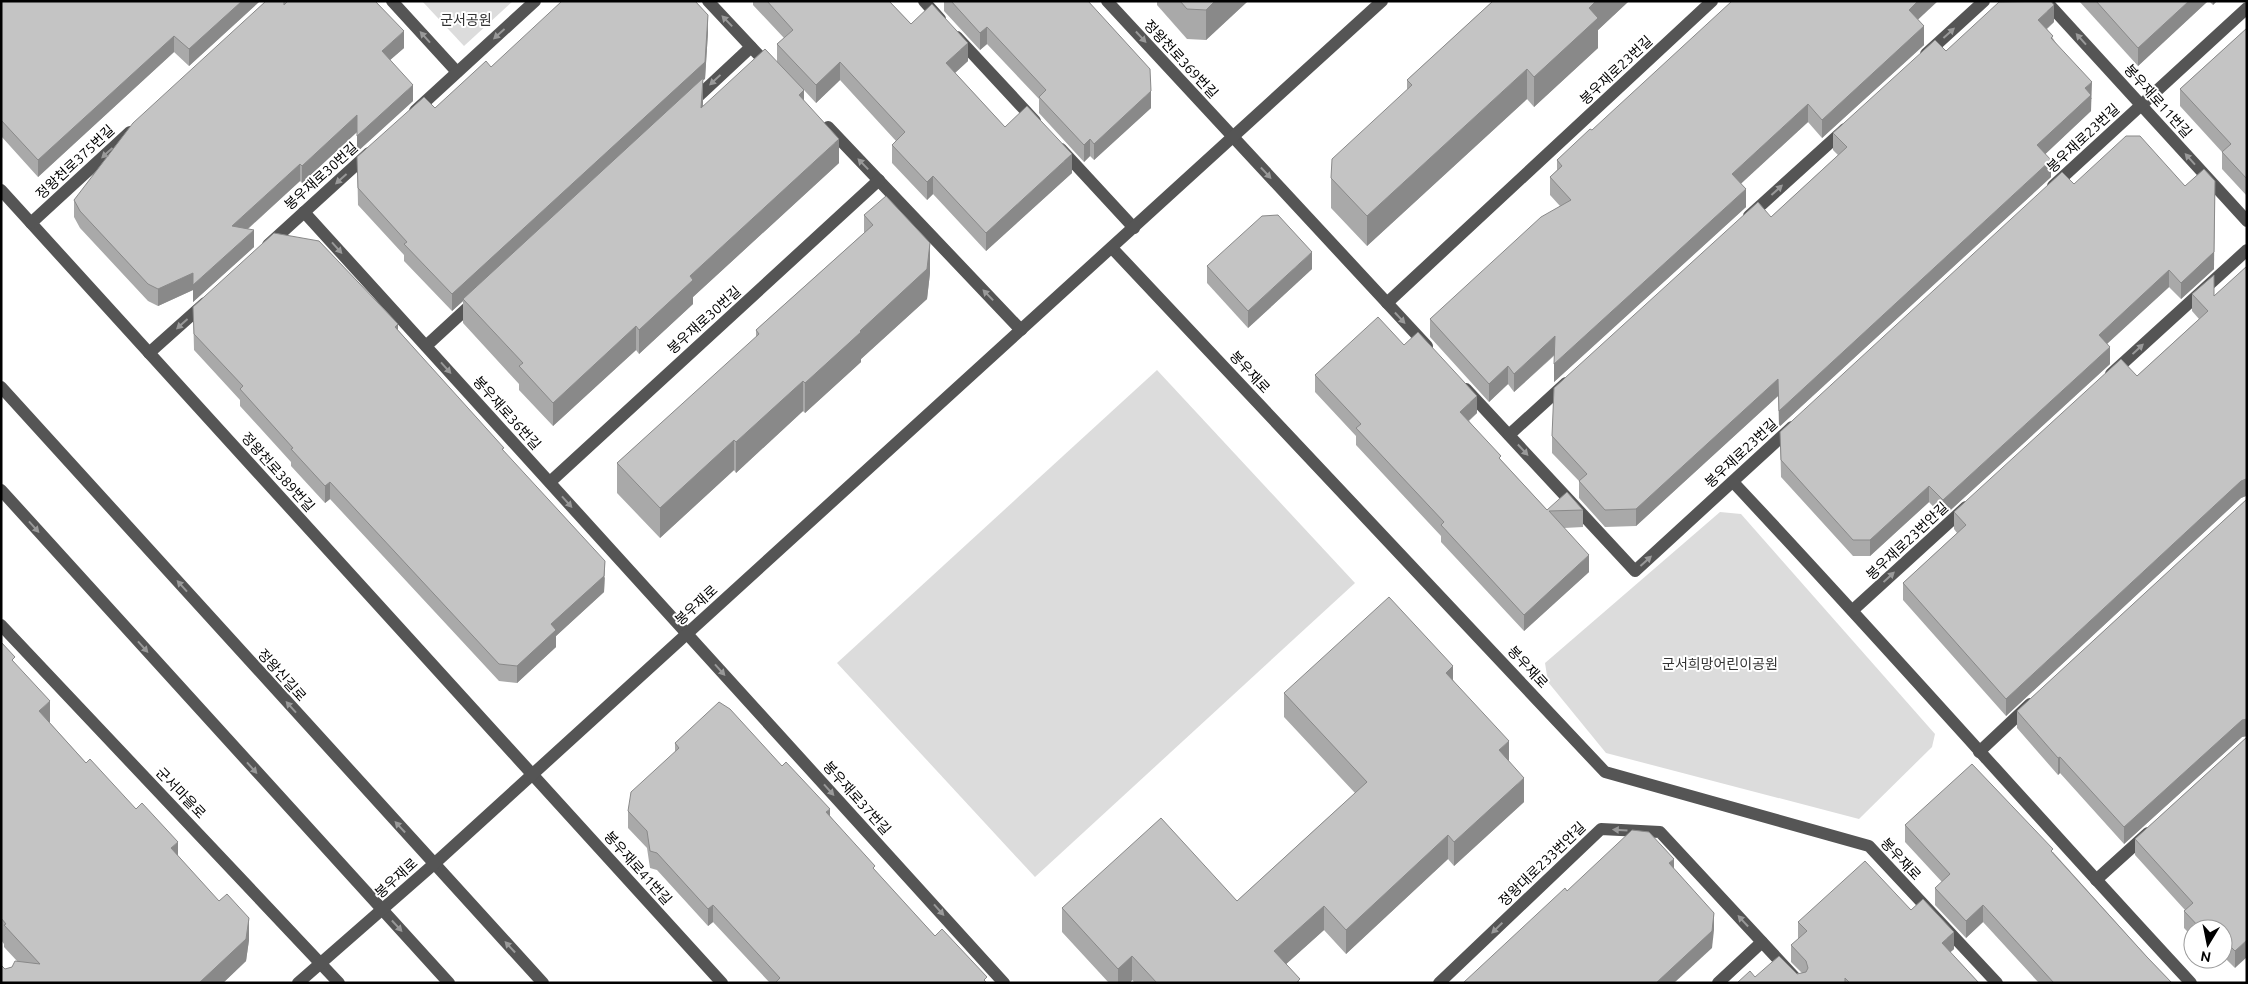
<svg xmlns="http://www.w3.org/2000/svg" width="2248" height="984" font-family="Ubuntu,'Noto Sans KR',sans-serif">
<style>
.green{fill:#dcdcdc}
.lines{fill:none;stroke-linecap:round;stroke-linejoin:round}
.minor{stroke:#555;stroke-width:12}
.wall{fill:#a9a9a9}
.shaded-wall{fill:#898989}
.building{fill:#c4c4c4;stroke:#898989}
.oneway{fill:#999}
.labels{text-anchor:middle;stroke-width:4;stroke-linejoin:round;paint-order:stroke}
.park-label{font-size:14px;fill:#333;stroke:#fff}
.street-label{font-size:14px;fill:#000;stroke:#fff}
</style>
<rect width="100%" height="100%" fill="#fff"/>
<g class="green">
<polygon points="422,1 513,1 464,46"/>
<polygon points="1157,370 1355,583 1035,877 837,663"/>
<polygon points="1720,512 1741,514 1935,734 1932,747 1859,819 1606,753 1548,682 1545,663"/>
</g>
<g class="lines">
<g class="minor">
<polyline points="392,1 457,72"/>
<polyline points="708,1 769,66"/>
<polyline points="924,1 940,19"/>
<polyline points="1107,1 1427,346"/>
<polyline points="2046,1 2247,221"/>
<polyline points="957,37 1035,121"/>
<polyline points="1926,54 1984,1"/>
<polyline points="691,103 751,47"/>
<polyline points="415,111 535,1"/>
<polyline points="828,127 1021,330"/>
<polyline points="1061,149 1134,228"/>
<polyline points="2053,186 2247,8"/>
<polyline points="1,190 722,983"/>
<polyline points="304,212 1004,983"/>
<polyline points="1749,216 1845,129"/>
<polyline points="31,223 130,132"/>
<polyline points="268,245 369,153"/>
<polyline points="1112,248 1605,772 1869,846 1997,983"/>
<polyline points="1387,303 1712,1"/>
<polyline points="426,346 475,301"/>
<polyline points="149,353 205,303"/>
<polyline points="2111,374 2247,250"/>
<polyline points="1,387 543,983"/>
<polyline points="1466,389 1635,571 1792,427"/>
<polyline points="1509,435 1566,383"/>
<polyline points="550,482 879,180"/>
<path d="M1733,482C1888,647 2037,817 2191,983"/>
<polyline points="1,490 449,983"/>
<polyline points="1853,610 1966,507"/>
<polyline points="1,625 339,983"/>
<polyline points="1979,752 2030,704"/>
<polyline points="2096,880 2148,833"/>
<polyline points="298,983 434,864 1382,1"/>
<polyline points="1439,983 1601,829 1660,832 1800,983"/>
<polyline points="1718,983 1762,942"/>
</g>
</g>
<g class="wall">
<polygon points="1,1 260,1 189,66 174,52 38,177 1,136"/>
<polygon points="266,1 287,1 287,2 404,48 390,60 413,101 357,152 357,132 302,183 300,181 248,229 254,247 193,302 193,290 158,306 148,301 80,228 74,217 74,200"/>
<polygon points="753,1 889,1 911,24 968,61 955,73 1005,127 1072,173 986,251 933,194 927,200 892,163 892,145 896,141 840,80 816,103 804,90 804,101 839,163 693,297 693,304 639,354 636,350 553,426 519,390 519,384 463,323 463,301 452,311 404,261 404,255 358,205 357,157 435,108 491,67 708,32 705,79 703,80 703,106 777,62 777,44 784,38 753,5"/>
<polygon points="944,1 1088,1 1151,108 1094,160 1090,156 1084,162 1039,113 1039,99 987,44 980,50 944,11"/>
<polygon points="1157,1 1248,1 1206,40 1187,39 1157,5"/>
<polygon points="1493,1 1629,1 1598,30 1598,48 1534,107 1527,99 1367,246 1331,208 1331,178 1407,90 1407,80"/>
<polygon points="2079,1 2208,1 2138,66"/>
<polygon points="2209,1 2217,1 2213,5"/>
<polygon points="1918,20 1924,45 1822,138 1808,122 1741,183 1746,207 1554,382 1555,355 1514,392 1508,384 1489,402 1430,337 1430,319 1560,206 1550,195 1550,177 1557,170 1557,160 1592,130"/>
<polygon points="2054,22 2047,29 2092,99 2091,99 2091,111 2045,154 2051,177 1779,427 1778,396 1636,526 1605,527 1579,498 1579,481 1552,453 1552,436 1771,217 1838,155 1833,150 1833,133 1946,51"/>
<polygon points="2247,28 2247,196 2222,169 2222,152 2180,106 2180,89"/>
<polygon points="2074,184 2214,269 2181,299 2169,287 2107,344 2110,364 1943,517 1929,502 1870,556 1853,556 1781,477 1780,432"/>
<polygon points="864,215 930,273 927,299 861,359 861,362 805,413 803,411 736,473 734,470 660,538 617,493 617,463 756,338 756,330 864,233"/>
<polygon points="1207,266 1312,269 1248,328 1207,283"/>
<polygon points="2247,266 2247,496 2246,496 2241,498 2006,716 1903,600 1903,583 1957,533 1954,529 1954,512 2137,376 2199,319 2192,311 2192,294 2214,296"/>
<polygon points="193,307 398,330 504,452 605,578 604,592 556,636 556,647 517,683 499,681 330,499 325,503 291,466 291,462 240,406 240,400 194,350"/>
<polygon points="1404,345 1477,413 1469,421 1501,460 1547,510 1583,510 1583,527 1564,528 1589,572 1524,631 1441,542 1441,536 1356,445 1356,436 1315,392 1315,375"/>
<polygon points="2247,499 2247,736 2242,737 2124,844 2060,773 2058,775 2017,728 2017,711"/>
<polygon points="1,642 15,664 50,723 86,763 178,856 249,940 246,961 223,983 1,983 5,969 12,967 17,961 4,947 4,944 1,940"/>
<polygon points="1453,680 1509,762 1524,802 1454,866 1448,859 1346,954 1324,930 1286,964 1300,983 1135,983 1132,980 1130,983 1109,983 1062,932 1062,908 1237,901 1355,793 1284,717 1284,693"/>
<polygon points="2247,737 2235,968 2224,957 2223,958 2223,929 2193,929 2193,937 2184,928 2184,911 2185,910 2135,855 2135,839"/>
<polygon points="675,743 830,816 875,871 935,936 987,983 770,983 713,922 708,926 657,870 650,868 647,848 628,828 628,811 675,752"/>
<polygon points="1905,825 2053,852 2147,957 2172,983 2039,983 1983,922 1966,938 1935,905 1935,888 1942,882 1905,842"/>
<polygon points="1911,910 1954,949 1950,952 1979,983 1737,983 1755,977 1802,973 1791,962 1791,945 1798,939 1798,922"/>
</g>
<g class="shaded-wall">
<polygon points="242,1 260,1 189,66 189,49"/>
<polygon points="1215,1 1248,1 1206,40 1206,10"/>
<polygon points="1596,1 1629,1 1598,30 1598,48 1534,107 1534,77 1589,8"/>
<polygon points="1918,1 1938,1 1909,28 1909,10"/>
<polygon points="2189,1 2208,1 2138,66 2138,48"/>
<polygon points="2213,1 2217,1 2213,5"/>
<polygon points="2054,5 2054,22 2038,36 2038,20"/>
<polygon points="708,15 708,32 705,79 703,80 703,102 701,132 701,108 463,299 463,301 452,311 452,294"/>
<polygon points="1924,26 1924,45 1822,138 1822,120"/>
<polygon points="987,27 987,44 980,50 980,33"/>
<polygon points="404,31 404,48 382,67 382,51"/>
<polygon points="174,36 174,52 38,177 38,160"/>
<polygon points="968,43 968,61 946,81 946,63"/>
<polygon points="840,62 840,80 816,103 816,85"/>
<polygon points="1527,69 1527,99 1367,246 1367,216"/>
<polygon points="2092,82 2091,111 2037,162 2037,145 2085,88"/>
<polygon points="413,85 413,101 357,152 357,136"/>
<polygon points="804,90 804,114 799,95"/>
<polygon points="1151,91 1151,108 1094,160 1094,144"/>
<polygon points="1808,104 1808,122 1732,192 1732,174"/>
<polygon points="357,115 357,132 302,183 302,166"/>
<polygon points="839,139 839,163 693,297 693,304 639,354 639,330 690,276"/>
<polygon points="1090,139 1090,156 1084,162 1084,145"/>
<polygon points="1072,154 1072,173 986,251 986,233"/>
<polygon points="2051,160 2051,177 1779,427 1779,411"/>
<polygon points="300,164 300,181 232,243 232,226"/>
<polygon points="933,176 933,194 927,200 927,182"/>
<polygon points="2215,181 2214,269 2181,299 2181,283"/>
<polygon points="1746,189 1746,207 1554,382 1554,364"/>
<polygon points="254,230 254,247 193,302 193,285"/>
<polygon points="930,243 930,273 927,299 861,359 861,362 805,413 805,383 860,331"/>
<polygon points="1312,252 1312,269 1248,328 1248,311"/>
<polygon points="2169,270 2169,287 2099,351 2099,335"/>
<polygon points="193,273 193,290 158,306 158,289"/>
<polygon points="398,324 398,340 395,327"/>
<polygon points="636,326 636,350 553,426 553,403"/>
<polygon points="1555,336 1555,354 1514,392 1514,374"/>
<polygon points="2110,347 2110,364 1943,517 1943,500"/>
<polygon points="1508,366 1508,384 1489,402 1489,384"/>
<polygon points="1778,379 1778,396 1636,526 1636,509"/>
<polygon points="803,381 803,411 736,473 736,442"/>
<polygon points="1477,396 1477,413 1460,428 1460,412"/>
<polygon points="734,440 734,470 660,538 660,508"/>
<polygon points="2246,479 2246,496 2241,498 2006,716 2006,699 2241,481"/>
<polygon points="330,482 330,499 325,503 325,486"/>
<polygon points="1929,486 1929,502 1870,556 1870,540"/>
<polygon points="1589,555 1589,572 1524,631 1524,615"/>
<polygon points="605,561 604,592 556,636 556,647 517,683 517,666 551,624"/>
<polygon points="1453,666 1453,690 1446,673"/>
<polygon points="50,701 50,723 39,711"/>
<polygon points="2247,719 2247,736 2242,737 2124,844 2124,827 2242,720"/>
<polygon points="1509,741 1509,765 1499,750"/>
<polygon points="2060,757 2060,773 2058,775 2058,758"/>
<polygon points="1524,778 1524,802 1454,866 1454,842"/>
<polygon points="830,809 830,826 826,812"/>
<polygon points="1448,835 1448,859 1346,954 1346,930"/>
<polygon points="178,842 178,864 171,848"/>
<polygon points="1674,859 1674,875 1669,863"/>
<polygon points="713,905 713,922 708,926 708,909"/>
<polygon points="1983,905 1983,922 1966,938 1966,921"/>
<polygon points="1324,906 1324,930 1274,975 1274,951"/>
<polygon points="1714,913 1714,930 1712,948 1674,983 1656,983"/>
<polygon points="249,918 249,940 246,961 223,983 199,983"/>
<polygon points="1954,932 1954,949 1942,960 1942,943"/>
<polygon points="2224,940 2224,957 2223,958 2223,941"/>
<polygon points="2247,940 2247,957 2235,968 2235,951"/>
<polygon points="1132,956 1132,980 1130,983 1118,983 1118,969"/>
<polygon points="2217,959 2221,959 2217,963"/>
</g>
<g class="building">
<polygon points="1,1 242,1 189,49 174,36 38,160 1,120"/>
<polygon points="266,1 284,1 284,5 288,1 375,1 404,31 382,51 413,85 357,136 357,115 302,166 300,164 232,226 254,230 193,285 193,273 158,289 148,284 80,211 74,200 133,123"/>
<polygon points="562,1 695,1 708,15 705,62 452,294 404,244 407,242 358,188 357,157 424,97 435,108 486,61 491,67"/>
<polygon points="767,1 889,1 911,24 932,4 968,43 946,63 1005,127 1027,106 1072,154 986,233 933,176 927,182 892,145 905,132 840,62 816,85 777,44 793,30"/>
<polygon points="951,1 1088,1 1150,69 1151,91 1094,144 1090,139 1084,145 1039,97 1046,90 987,27 980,33"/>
<polygon points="1180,1 1215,1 1206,10 1187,9"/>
<polygon points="1493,1 1596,1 1589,8 1598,18 1534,77 1527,69 1367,216 1331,178 1332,159 1412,85 1407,80"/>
<polygon points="1732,1 1918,1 1909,10 1924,26 1822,120 1808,104 1732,174 1746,189 1554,364 1555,336 1514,374 1508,366 1489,384 1430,319 1541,217 1571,200 1550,177 1562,166 1557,160 1590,129 1592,130"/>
<polygon points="2051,1 2054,5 2038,20 2053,36 2051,38 2092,82 2085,88 2091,95 2037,145 2051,160 1779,411 1778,379 1636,509 1605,510 1579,481 1587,474 1552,436 1554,388 1758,202 1771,217 1847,147 1833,133 1935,40 1946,51 1999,2"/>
<polygon points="2096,1 2189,1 2138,48"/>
<polygon points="2247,28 2247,179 2222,152 2231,144 2180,89"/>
<polygon points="765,49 804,90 799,95 839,139 690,276 693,280 639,330 636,326 553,403 519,366 523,363 463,299 703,78 701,108"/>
<polygon points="2126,136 2140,136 2185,186 2204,169 2215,181 2214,252 2181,283 2169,270 2099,335 2110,347 1943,500 1929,486 1870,540 1853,540 1781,460 1780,432 2062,172 2074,184"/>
<polygon points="886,196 930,243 927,269 860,331 861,332 805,383 803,381 736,442 734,440 660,508 617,463 759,334 756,330 873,225 864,215"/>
<polygon points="1278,215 1312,252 1248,311 1207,266 1262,216"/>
<polygon points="274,233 319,241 398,324 395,327 504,448 502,449 605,561 604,576 551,624 556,630 517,666 499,664 330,482 325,486 291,449 293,448 240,389 243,386 194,334 193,307"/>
<polygon points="2247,266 2247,480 2246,479 2241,481 2006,699 1903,583 1966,525 1954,512 2121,359 2137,376 2208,311 2192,294 2214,275 2214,296"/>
<polygon points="1378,317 1404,345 1418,332 1477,396 1460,412 1501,456 1499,458 1547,510 1567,492 1583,510 1549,511 1589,555 1524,615 1441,525 1444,522 1356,428 1361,424 1315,375"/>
<polygon points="2247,499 2247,719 2242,720 2124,827 2060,757 2058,758 2017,711"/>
<polygon points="1389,597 1453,666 1446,673 1509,741 1499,750 1524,778 1454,842 1448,835 1346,930 1324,906 1274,951 1300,979 1296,983 1157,983 1132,956 1118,969 1062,908 1161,818 1237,901 1367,782 1284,693"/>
<polygon points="1,642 15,657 12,660 50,701 39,711 86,763 90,759 136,809 142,803 178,842 171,848 219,901 227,894 249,918 246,939 199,983 1,983 1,965 5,969 12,967 15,961 40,964 4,925 6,924 1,918"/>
<polygon points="719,702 730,709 782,766 786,762 830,809 826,812 875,866 873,868 935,936 942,929 987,977 984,980 987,983 775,983 780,978 713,905 708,909 657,853 650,851 647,831 628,811 631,792 679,748 675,743"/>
<polygon points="2247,737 2247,940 2235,951 2224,940 2223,941 2223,929 2201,929 2184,911 2193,903 2135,839"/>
<polygon points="1972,764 2053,849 2051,851 2147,957 2172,983 2054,983 1983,905 1966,921 1935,888 1950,874 1905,825"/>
<polygon points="1632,830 1649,832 1674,859 1669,863 1714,913 1712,931 1656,983 1463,983 1565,888 1567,891"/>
<polygon points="1865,861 1911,910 1923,899 1954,932 1942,943 1979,983 1850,983 1845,978 1845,983 1737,983 1750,971 1755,977 1779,956 1797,974 1806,972 1808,968 1806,961 1791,945 1807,931 1798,922"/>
</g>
<defs><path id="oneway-solid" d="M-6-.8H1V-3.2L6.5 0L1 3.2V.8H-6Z" transform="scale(1.25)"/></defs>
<g class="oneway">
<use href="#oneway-solid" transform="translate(727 21) rotate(-134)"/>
<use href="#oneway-solid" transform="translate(1949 33) rotate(-42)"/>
<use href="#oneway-solid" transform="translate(499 34) rotate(138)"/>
<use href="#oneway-solid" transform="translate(425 37) rotate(-132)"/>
<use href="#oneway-solid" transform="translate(1141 37) rotate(47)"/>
<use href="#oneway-solid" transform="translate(2081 39) rotate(-132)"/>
<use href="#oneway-solid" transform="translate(715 80) rotate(137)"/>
<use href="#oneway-solid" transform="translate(107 153) rotate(137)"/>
<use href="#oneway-solid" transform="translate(2190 159) rotate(-132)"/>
<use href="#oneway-solid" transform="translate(863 164) rotate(-134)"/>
<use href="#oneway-solid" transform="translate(1266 173) rotate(47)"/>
<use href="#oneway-solid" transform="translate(341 179) rotate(138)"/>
<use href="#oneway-solid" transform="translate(1777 190) rotate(-42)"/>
<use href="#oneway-solid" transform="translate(337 248) rotate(48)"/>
<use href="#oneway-solid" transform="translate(988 295) rotate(-134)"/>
<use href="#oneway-solid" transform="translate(1400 318) rotate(47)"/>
<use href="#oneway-solid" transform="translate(182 324) rotate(138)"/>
<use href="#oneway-solid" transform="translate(2138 349) rotate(-43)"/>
<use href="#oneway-solid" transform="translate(446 368) rotate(48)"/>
<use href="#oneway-solid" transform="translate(1523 450) rotate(47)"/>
<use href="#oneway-solid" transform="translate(567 502) rotate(48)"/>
<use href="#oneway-solid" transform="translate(34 527) rotate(48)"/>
<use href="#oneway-solid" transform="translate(1646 561) rotate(-42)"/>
<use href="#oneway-solid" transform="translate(1889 577) rotate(-43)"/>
<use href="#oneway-solid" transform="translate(182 586) rotate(-132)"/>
<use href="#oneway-solid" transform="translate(143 647) rotate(48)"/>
<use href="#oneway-solid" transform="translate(720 670) rotate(48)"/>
<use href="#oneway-solid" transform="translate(291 707) rotate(-132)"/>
<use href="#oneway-solid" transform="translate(252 768) rotate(48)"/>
<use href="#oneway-solid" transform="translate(829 790) rotate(48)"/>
<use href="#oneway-solid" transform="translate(400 827) rotate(-133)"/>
<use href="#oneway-solid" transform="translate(1620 830) rotate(-177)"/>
<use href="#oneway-solid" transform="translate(939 910) rotate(48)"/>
<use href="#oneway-solid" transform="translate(1743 921) rotate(-133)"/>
<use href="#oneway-solid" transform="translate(397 926) rotate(47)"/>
<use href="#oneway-solid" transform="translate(1497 928) rotate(136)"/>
<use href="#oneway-solid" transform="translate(510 947) rotate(-133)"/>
</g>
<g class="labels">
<g class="park-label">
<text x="466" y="25">군서공원</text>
<text x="1720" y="669">군서희망어린이공원</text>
</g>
<g class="street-label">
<text transform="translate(1181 59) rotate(47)" y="5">정왕천로369번길</text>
<text transform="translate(1616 70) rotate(-43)" y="5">봉우재로23번길</text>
<text transform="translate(2158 101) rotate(48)" y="5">봉우재로11번길</text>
<text transform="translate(2083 138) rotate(-43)" y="5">봉우재로23번길</text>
<text transform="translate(75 162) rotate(-43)" y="5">정왕천로375번길</text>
<text transform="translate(321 176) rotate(-42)" y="5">봉우재로30번길</text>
<text transform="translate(704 320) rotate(-42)" y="5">봉우재로30번길</text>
<text transform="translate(1250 372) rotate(47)" y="5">봉우재로</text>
<text transform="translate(507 413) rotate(48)" y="5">봉우재로36번길</text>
<text transform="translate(1741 453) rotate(-43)" y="5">봉우재로23번길</text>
<text transform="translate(278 472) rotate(48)" y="5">정왕천로389번길</text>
<text transform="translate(1907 541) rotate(-43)" y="5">봉우재로23번안길</text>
<text transform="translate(696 605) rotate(-42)" y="5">봉우재로</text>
<text transform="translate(1528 667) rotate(47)" y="5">봉우재로</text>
<text transform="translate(282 675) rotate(48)" y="5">정왕신길로</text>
<text transform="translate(181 793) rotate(46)" y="5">군서마을로</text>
<text transform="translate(857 798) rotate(48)" y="5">봉우재로37번길</text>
<text transform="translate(1901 859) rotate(47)" y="5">봉우재로</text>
<text transform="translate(1542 864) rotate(-44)" y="5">정왕대로233번안길</text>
<text transform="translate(638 868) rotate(48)" y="5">봉우재로41번길</text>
<text transform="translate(396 878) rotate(-42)" y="5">봉우재로</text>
</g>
</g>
<rect width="2248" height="984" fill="none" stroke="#000000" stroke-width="5"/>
<g transform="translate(2208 944) rotate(190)"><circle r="24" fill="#ffffff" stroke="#999999"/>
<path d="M0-4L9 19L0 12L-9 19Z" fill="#000000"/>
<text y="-8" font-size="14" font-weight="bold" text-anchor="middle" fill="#000000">N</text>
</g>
</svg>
